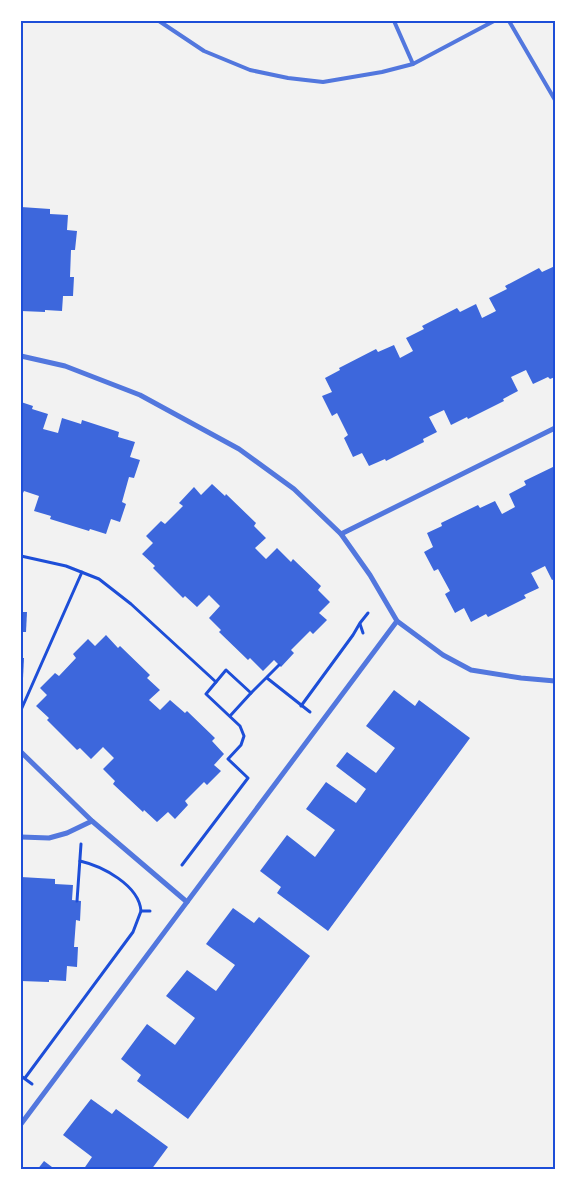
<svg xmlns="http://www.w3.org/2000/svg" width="576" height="1191" font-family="'Roboto Condensed',sans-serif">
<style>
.building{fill:#3d67dc}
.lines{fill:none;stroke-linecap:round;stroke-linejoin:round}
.path{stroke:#1d4ed8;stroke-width:3}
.service{stroke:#5277de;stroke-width:4}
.minor{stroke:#5277de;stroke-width:5}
.neatline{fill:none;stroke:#1d4ed8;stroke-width:2}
</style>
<rect width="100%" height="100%" fill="#f2f2f2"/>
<g class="building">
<polygon points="21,207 50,209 50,214 68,215 67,230 77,231 75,250 71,250 70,277 74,277 73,296 63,296 62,311 45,310 45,312 21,311"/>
<polygon points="555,266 555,377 550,379 548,377 533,384 526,370 511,377 518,391 503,399 504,401 468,419 467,417 451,425 444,410 429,417 437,432 423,439 424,442 386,461 385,459 369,466 362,453 353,457 344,438 348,435 337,413 332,416 322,396 332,392 325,378 340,370 339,368 376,349 378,352 394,345 400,358 413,351 406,338 424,329 422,326 457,308 460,312 476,304 482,318 496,311 489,298 507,289 505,286 539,268 542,272"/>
<polygon points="21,402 33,406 32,409 48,414 43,429 58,433 62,418 81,424 82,420 119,432 118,437 135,442 130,457 140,460 134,478 129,477 122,502 126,504 120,522 111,519 106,534 90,529 89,531 50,519 51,516 34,511 39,496 24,491 21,497"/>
<polygon points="555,466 555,579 552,580 545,566 531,573 539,588 524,595 526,598 488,617 486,614 471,622 464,608 455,613 445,594 450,591 438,569 434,571 424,552 433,547 427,533 442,526 441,523 478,505 480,508 495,501 502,514 515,507 509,494 526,485 524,481"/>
<polygon points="212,484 225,496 226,494 256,523 254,526 266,538 255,548 266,559 277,548 291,562 293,559 321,586 318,590 330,602 319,613 327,620 313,634 310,631 291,650 294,653 281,667 274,660 263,671 250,658 248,660 219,632 221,630 209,618 220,606 209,595 197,607 185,596 183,598 153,568 155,566 142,554 153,543 146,536 161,521 165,524 183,506 179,503 194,487 201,495"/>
<polygon points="21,612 27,612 26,632 21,632"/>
<polygon points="106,635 118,648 120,646 150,675 147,678 160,690 149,700 160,710 170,700 185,713 187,711 215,738 212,741 224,754 214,765 221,771 207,785 204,782 185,801 188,805 175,819 168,812 157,822 144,810 143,812 113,784 115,781 103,769 114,758 103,747 91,759 80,748 77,750 47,720 49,718 36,706 47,695 40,688 55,673 59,676 76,658 73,654 88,639 95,646"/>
<polygon points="21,658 24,658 23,678 21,678"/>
<polygon points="394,690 415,706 419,700 470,738 328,931 277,893 281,887 260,871 287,835 315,857 335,830 306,809 326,782 356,803 366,789 336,766 347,752 376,773 395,748 366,726"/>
<polygon points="21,877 55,879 55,884 73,885 72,900 81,901 80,921 76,920 74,947 78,947 77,967 67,966 66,981 49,980 49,982 21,981"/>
<polygon points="233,908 254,923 259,917 310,956 188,1119 137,1081 141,1075 121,1059 147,1024 175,1045 195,1018 166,996 187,970 216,991 235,965 206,944"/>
<polygon points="91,1099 112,1114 116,1109 168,1147 151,1170 83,1170 92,1157 63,1135"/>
<polygon points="44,1161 56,1170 37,1170"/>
</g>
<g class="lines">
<g class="path">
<polyline points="21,556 66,566 99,579 131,604 216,682"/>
<polyline points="360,624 363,633"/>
<polyline points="267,678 310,712"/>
<polyline points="301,706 353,635 360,623 368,613"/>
<polyline points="21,710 82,572"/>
<polyline points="230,716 251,693 279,665"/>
<path d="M80,861C102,866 139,885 141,911"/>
<polyline points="182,865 248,778 228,759 241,745 244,736 240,726 206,694 226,670 251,693"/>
<polyline points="77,901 81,844"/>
<polyline points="21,1076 32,1084"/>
<polyline points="25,1078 133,932 141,911 150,911"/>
</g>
<g class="service">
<polyline points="159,21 204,51 250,70 288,78 323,82 382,72 413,64 494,21"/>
<polyline points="394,21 413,64"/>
<polyline points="509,21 555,100"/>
</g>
<g class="minor">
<polyline points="21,356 65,366 140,395 239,449 294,489 341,534 370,575 397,621 443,655 471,670 521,678 555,681"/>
<polyline points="341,534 555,428"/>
<polyline points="21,752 92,821 187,902"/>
<polyline points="21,837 49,838 67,833 92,821"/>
<polyline points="21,1124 397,621"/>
</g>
</g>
<rect width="576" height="1191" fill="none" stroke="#ffffff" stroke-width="45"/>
<rect x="22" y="22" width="532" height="1146" class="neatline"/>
</svg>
